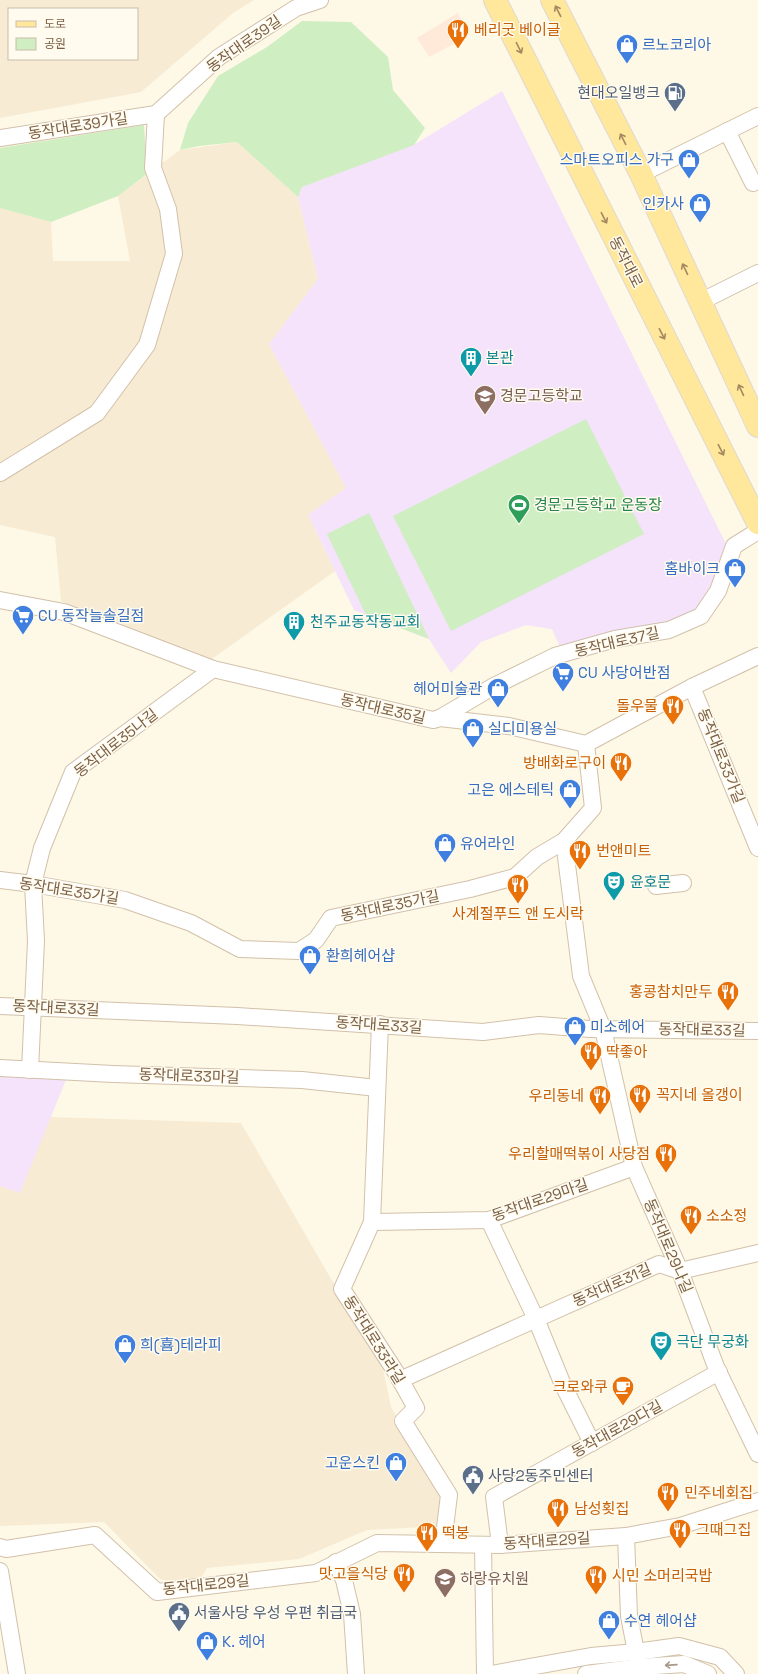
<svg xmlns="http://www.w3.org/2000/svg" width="758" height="1674" font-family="'Space Grotesk','Noto Sans KR',sans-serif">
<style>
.residential{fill:#f7ebd3;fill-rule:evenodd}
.commercial{fill:#ffe9d9}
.education{fill:#f5e2fb}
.green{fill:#cfeec2}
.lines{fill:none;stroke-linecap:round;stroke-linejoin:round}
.minor-casing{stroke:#d2c1aa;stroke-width:18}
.primary-casing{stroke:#dfd9d3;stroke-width:24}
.minor{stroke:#fff;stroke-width:16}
.primary{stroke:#ffe79c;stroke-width:22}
.oneway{stroke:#a38860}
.oneway2{stroke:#a99887}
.labels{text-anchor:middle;stroke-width:3;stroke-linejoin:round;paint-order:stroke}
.food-label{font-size:15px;fill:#c56008;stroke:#fffbee;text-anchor:start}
.street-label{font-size:15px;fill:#7b6047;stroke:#fffbee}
.shop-label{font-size:15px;fill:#366cbe;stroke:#fffbee;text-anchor:start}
.service-label{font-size:15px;fill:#4e5e75;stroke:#fffbee;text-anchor:start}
.culture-label{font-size:15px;fill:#0d838f;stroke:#fffbee;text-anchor:start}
.education-label{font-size:15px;fill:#785e54;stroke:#fffbee;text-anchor:start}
.leisure-label{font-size:15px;fill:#27864d;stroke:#fffbee;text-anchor:start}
</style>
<rect width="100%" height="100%" fill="#fef8e6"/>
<g class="residential">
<path d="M0,0H254L233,13L141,92L0,118ZM9,9H137V59H9Z"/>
<polygon points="237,142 298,197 318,279 269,344 346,488 308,515 335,571 209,661 61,601 55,537 0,525 0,208 51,222 53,261 130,261 118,196 180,150"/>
<polygon points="50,1117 241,1123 383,1369 391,1407 449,1502 444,1526 367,1530 299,1559 207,1568 195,1587 160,1579 104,1522 0,1526 0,1186 20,1193"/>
</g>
<polygon class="commercial" points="458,13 468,36 429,57 417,38"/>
<g class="education">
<polygon points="502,91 726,544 707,608 677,623 560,647 552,629 526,625 481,642 451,673 429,639 354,610 308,515 346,488 269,344 318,279 298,197 302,187 417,143"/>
<polygon points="0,1075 67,1077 20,1193 0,1186"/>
</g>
<g class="green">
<polygon points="302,21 351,22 388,57 393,90 425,128 414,145 302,187 298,197 237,142 199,146 180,150 188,123 218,76 267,47"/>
<polygon points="144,125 147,174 118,196 51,222 0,208 0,148"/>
<polygon points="586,419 644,534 451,631 393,516"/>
<polygon points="369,513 429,639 366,615 327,534"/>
</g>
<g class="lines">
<g class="minor-casing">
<g id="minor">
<polyline points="156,114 219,57 296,8 320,0"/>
<polyline points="727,131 753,183"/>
<polyline points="0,138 156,114"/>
<polyline points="641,174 758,116"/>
<polyline points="700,302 758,273"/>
<polyline points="0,473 97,413 147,345 174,254 168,209 153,168 156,114"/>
<polyline points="0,600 64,612 213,669 433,720 440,718 509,726 586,744 692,687 758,656"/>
<polyline points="692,687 758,848"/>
<polyline points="440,718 494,686 555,656 615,639 669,630 701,616 718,591 734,546 758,531"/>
<polyline points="564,841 581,976 603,1029 634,1167 680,1271 716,1367 758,1454"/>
<polyline points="0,880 33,884 125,900 191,923 240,949 299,951 316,940 331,918 470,889 515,877 537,857 564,841 593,808 586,744"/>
<polyline points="656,886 683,883"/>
<polyline points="0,1006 237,1016 483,1032 539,1025 590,1029 758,1031"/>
<polyline points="380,1024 372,1222 342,1289 397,1374 416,1408 403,1421 449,1495 443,1544"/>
<polyline points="0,1068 113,1074 302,1080 377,1088"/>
<polyline points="30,1070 36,941 33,884 42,848 73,772 213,669"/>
<polyline points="489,1220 536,1319 563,1385 592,1443"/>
<polyline points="372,1222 489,1220 634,1167"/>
<polyline points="400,1380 659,1264 680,1271 758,1253"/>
<polyline points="626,1536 629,1616 636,1652 679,1646 720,1657 736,1674"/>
<polyline points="483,1545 485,1674"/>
<polyline points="500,1545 494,1497 719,1372"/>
<polyline points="0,1547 6,1549 95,1535 157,1592 316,1573 377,1543 500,1545 626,1536 680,1526 758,1501"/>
<polyline points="336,1562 344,1580 352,1614 356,1674"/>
<polyline points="0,1571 17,1674"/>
<polyline points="491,1674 591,1656 636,1652"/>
<polyline points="586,1674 641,1667 684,1664 708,1674"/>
</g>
</g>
<g class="primary-casing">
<g id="primary">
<polyline points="495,0 758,523"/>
<polyline points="552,0 641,174 758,426"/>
</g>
</g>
<use href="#minor" class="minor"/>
<use href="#primary" class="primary"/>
</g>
<defs><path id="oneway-shaft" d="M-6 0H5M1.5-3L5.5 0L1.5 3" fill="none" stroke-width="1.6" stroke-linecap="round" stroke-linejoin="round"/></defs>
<g class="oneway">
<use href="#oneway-shaft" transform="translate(558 11) rotate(-117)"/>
<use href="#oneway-shaft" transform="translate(519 48) rotate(64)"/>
<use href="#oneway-shaft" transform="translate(623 139) rotate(-117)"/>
<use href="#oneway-shaft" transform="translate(604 218) rotate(63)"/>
<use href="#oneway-shaft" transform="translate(685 269) rotate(-115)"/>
<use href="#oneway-shaft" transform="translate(662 334) rotate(63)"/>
<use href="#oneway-shaft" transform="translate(741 390) rotate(-115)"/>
<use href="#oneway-shaft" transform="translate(721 450) rotate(63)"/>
</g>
<use class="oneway2" href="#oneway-shaft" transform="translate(671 1665) rotate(176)"/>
<defs>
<g id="restaurant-pin" transform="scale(1.15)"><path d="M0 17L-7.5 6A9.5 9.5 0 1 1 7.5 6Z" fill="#e8710a" stroke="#fffbee"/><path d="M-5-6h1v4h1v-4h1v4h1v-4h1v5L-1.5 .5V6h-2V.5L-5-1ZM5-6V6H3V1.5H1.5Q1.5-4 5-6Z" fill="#fff"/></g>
<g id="shop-pin" transform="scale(1.15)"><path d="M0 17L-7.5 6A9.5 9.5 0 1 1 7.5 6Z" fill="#3f7fe0" stroke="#fffbee"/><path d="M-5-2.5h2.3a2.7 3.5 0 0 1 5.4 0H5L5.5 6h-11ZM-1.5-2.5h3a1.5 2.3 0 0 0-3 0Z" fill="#fff"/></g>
<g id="fuel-pin" transform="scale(1.15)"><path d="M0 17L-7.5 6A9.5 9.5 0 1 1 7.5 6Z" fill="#5c6f8a" stroke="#fffbee"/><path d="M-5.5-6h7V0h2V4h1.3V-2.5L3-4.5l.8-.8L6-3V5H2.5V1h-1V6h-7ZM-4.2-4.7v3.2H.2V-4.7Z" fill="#fff"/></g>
<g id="building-pin" transform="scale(1.15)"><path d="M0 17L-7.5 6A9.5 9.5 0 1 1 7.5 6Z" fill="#0f9aa8" stroke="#fffbee"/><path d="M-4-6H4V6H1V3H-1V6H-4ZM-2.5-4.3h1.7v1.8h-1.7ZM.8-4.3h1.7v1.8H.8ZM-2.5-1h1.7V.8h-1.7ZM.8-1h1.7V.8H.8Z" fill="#fff"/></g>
<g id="school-pin" transform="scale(1.15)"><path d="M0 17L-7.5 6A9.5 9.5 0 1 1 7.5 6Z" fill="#8d6e63" stroke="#fffbee"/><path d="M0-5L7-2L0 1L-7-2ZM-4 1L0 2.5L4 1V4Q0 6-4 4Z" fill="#fff"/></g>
<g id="stadium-pin" transform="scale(1.15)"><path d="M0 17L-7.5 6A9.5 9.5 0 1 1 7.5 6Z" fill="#2e9e5b" stroke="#fffbee"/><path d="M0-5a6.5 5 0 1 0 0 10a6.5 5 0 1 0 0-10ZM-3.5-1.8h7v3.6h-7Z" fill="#fff"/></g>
<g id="supermarket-pin" transform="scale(1.15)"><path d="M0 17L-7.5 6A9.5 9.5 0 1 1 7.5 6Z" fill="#3f7fe0" stroke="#fffbee"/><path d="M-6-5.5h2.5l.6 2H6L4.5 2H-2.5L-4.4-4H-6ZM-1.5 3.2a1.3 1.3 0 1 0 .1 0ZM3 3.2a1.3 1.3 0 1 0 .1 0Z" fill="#fff"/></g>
<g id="theatre-pin" transform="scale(1.15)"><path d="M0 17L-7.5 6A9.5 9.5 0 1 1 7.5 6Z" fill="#0f9aa8" stroke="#fffbee"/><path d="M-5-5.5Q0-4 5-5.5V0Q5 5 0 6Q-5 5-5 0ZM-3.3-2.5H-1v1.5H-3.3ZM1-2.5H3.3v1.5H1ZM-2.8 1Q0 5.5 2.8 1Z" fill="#fff"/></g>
<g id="cafe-pin" transform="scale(1.15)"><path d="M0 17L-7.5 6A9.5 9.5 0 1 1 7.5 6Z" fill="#e8710a" stroke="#fffbee"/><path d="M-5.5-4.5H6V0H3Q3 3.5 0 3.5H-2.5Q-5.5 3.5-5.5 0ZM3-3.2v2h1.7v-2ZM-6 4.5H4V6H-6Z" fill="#fff"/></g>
<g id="civic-pin" transform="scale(1.15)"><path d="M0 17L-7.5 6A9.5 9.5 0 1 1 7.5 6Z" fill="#5c6f8a" stroke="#fffbee"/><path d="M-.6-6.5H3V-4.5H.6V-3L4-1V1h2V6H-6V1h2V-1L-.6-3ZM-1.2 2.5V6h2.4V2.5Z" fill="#fff"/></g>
</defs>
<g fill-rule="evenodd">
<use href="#restaurant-pin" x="458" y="30"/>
<use href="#shop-pin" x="627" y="45"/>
<use href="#fuel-pin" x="675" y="93"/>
<use href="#shop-pin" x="689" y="160"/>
<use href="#shop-pin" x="700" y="204"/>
<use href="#building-pin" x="471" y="358"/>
<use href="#school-pin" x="485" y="396"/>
<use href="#stadium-pin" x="519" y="505"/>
<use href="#shop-pin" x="735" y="569"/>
<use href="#supermarket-pin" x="23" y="616"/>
<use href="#building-pin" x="294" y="622"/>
<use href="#supermarket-pin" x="563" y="673"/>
<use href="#shop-pin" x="498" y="689"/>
<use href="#restaurant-pin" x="673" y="706"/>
<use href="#shop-pin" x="473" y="729"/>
<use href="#restaurant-pin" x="621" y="763"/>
<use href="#shop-pin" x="570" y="790"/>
<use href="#shop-pin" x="445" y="844"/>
<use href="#restaurant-pin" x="580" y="851"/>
<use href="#theatre-pin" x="614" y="882"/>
<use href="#restaurant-pin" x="518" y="885"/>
<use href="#shop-pin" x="310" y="956"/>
<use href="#restaurant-pin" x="728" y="992"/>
<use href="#shop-pin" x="575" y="1027"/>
<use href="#restaurant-pin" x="591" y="1052"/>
<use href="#restaurant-pin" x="640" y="1095"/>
<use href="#restaurant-pin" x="600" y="1096"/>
<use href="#restaurant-pin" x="666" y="1154"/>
<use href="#restaurant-pin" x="691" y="1216"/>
<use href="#theatre-pin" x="661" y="1342"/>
<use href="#shop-pin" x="125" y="1345"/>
<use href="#cafe-pin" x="623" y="1387"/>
<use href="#shop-pin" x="396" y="1463"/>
<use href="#civic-pin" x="473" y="1476"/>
<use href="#restaurant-pin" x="668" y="1493"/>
<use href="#restaurant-pin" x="558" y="1509"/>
<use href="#restaurant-pin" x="680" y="1530"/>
<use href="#restaurant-pin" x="427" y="1533"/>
<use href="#restaurant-pin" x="404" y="1574"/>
<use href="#restaurant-pin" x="596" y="1576"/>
<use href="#school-pin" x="445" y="1579"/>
<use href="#civic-pin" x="179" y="1613"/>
<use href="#shop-pin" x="609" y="1621"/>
<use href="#shop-pin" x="207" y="1642"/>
</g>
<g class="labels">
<g class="food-label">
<text x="474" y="35">베리굿 베이글</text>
<text x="658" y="711" text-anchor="end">돌우물</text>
<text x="606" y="768" text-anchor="end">방배화로구이</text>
<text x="596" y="856">번앤미트</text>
<text x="518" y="919" text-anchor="middle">사계절푸드 앤 도시락</text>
<text x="712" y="997" text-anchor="end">홍콩참치만두</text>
<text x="606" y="1057">딱좋아</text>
<text x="656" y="1100">꼭지네 올갱이</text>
<text x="584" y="1101" text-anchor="end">우리동네</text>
<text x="650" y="1159" text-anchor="end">우리할매떡볶이 사당점</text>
<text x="706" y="1221">소소정</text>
<text x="608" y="1392" text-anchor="end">크로와쿠</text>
<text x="684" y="1498">민주네회집</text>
<text x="574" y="1514">남성횟집</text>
<text x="696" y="1535">그때그집</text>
<text x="442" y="1538">떡붕</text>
<text x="388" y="1579" text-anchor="end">맛고을식당</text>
<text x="612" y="1581">시민 소머리국밥</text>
</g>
<g class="street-label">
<text transform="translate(244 44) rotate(-35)" y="5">동작대로39길</text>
<text transform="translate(78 126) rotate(-9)" y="5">동작대로39가길</text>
<text transform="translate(626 262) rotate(63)" y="5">동작대로</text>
<text transform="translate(617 642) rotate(-13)" y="5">동작대로37길</text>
<text transform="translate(383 709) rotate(13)" y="5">동작대로35길</text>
<text transform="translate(116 743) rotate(-38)" y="5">동작대로35나길</text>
<text transform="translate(721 756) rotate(68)" y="5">동작대로33가길</text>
<text transform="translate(69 891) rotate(9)" y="5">동작대로35가길</text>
<text transform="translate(390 906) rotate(-12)" y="5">동작대로35가길</text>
<text transform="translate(56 1008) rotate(3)" y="5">동작대로33길</text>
<text transform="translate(379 1025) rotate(4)" y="5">동작대로33길</text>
<text transform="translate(702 1030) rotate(1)" y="5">동작대로33길</text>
<text transform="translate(189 1076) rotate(2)" y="5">동작대로33마길</text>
<text transform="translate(540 1200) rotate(-19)" y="5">동작대로29마길</text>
<text transform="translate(668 1246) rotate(67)" y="5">동작대로29나길</text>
<text transform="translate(612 1285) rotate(-24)" y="5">동작대로31길</text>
<text transform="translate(374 1340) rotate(58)" y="5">동작대로33라길</text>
<text transform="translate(617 1429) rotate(-29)" y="5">동작대로29다길</text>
<text transform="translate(547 1541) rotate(-4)" y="5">동작대로29길</text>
<text transform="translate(206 1585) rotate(-6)" y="5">동작대로29길</text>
</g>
<g class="shop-label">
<text x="642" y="50">르노코리아</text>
<text x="674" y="165" text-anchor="end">스마트오피스 가구</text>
<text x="684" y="209" text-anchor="end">인카사</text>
<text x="720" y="574" text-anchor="end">홈바이크</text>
<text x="38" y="621">CU 동작늘솔길점</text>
<text x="578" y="678">CU 사당어반점</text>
<text x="482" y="694" text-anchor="end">헤어미술관</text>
<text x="488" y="734">실디미용실</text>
<text x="554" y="795" text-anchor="end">고은 에스테틱</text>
<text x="460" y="849">유어라인</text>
<text x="326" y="961">환희헤어샵</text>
<text x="590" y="1032">미소헤어</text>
<text x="140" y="1350">희(喜)테라피</text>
<text x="380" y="1468" text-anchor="end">고운스킨</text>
<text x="624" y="1626">수연 헤어샵</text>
<text x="222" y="1647">K. 헤어</text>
</g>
<g class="service-label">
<text x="660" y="98" text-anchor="end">현대오일뱅크</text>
<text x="488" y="1481">사당2동주민센터</text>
<text x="194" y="1618">서울사당 우성 우편 취급국</text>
</g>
<g class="culture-label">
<text x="486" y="363">본관</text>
<text x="310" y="627">천주교동작동교회</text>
<text x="630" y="887">윤호문</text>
<text x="676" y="1347">극단 무궁화</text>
</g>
<g class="education-label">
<text x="500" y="401">경문고등학교</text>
<text x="460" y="1584">하랑유치원</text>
</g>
<g class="leisure-label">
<text x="534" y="510">경문고등학교 운동장</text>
</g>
</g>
<rect x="8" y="8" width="130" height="52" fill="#fffbee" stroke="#cabdab"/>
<rect x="16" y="21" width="20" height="6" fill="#ffe79c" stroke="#cabdab"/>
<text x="44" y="28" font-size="12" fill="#7b6047">도로</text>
<rect x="16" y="38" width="20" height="12" fill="#cfeec2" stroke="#cabdab"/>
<text x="44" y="48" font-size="12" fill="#7b6047">공원</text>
</svg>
